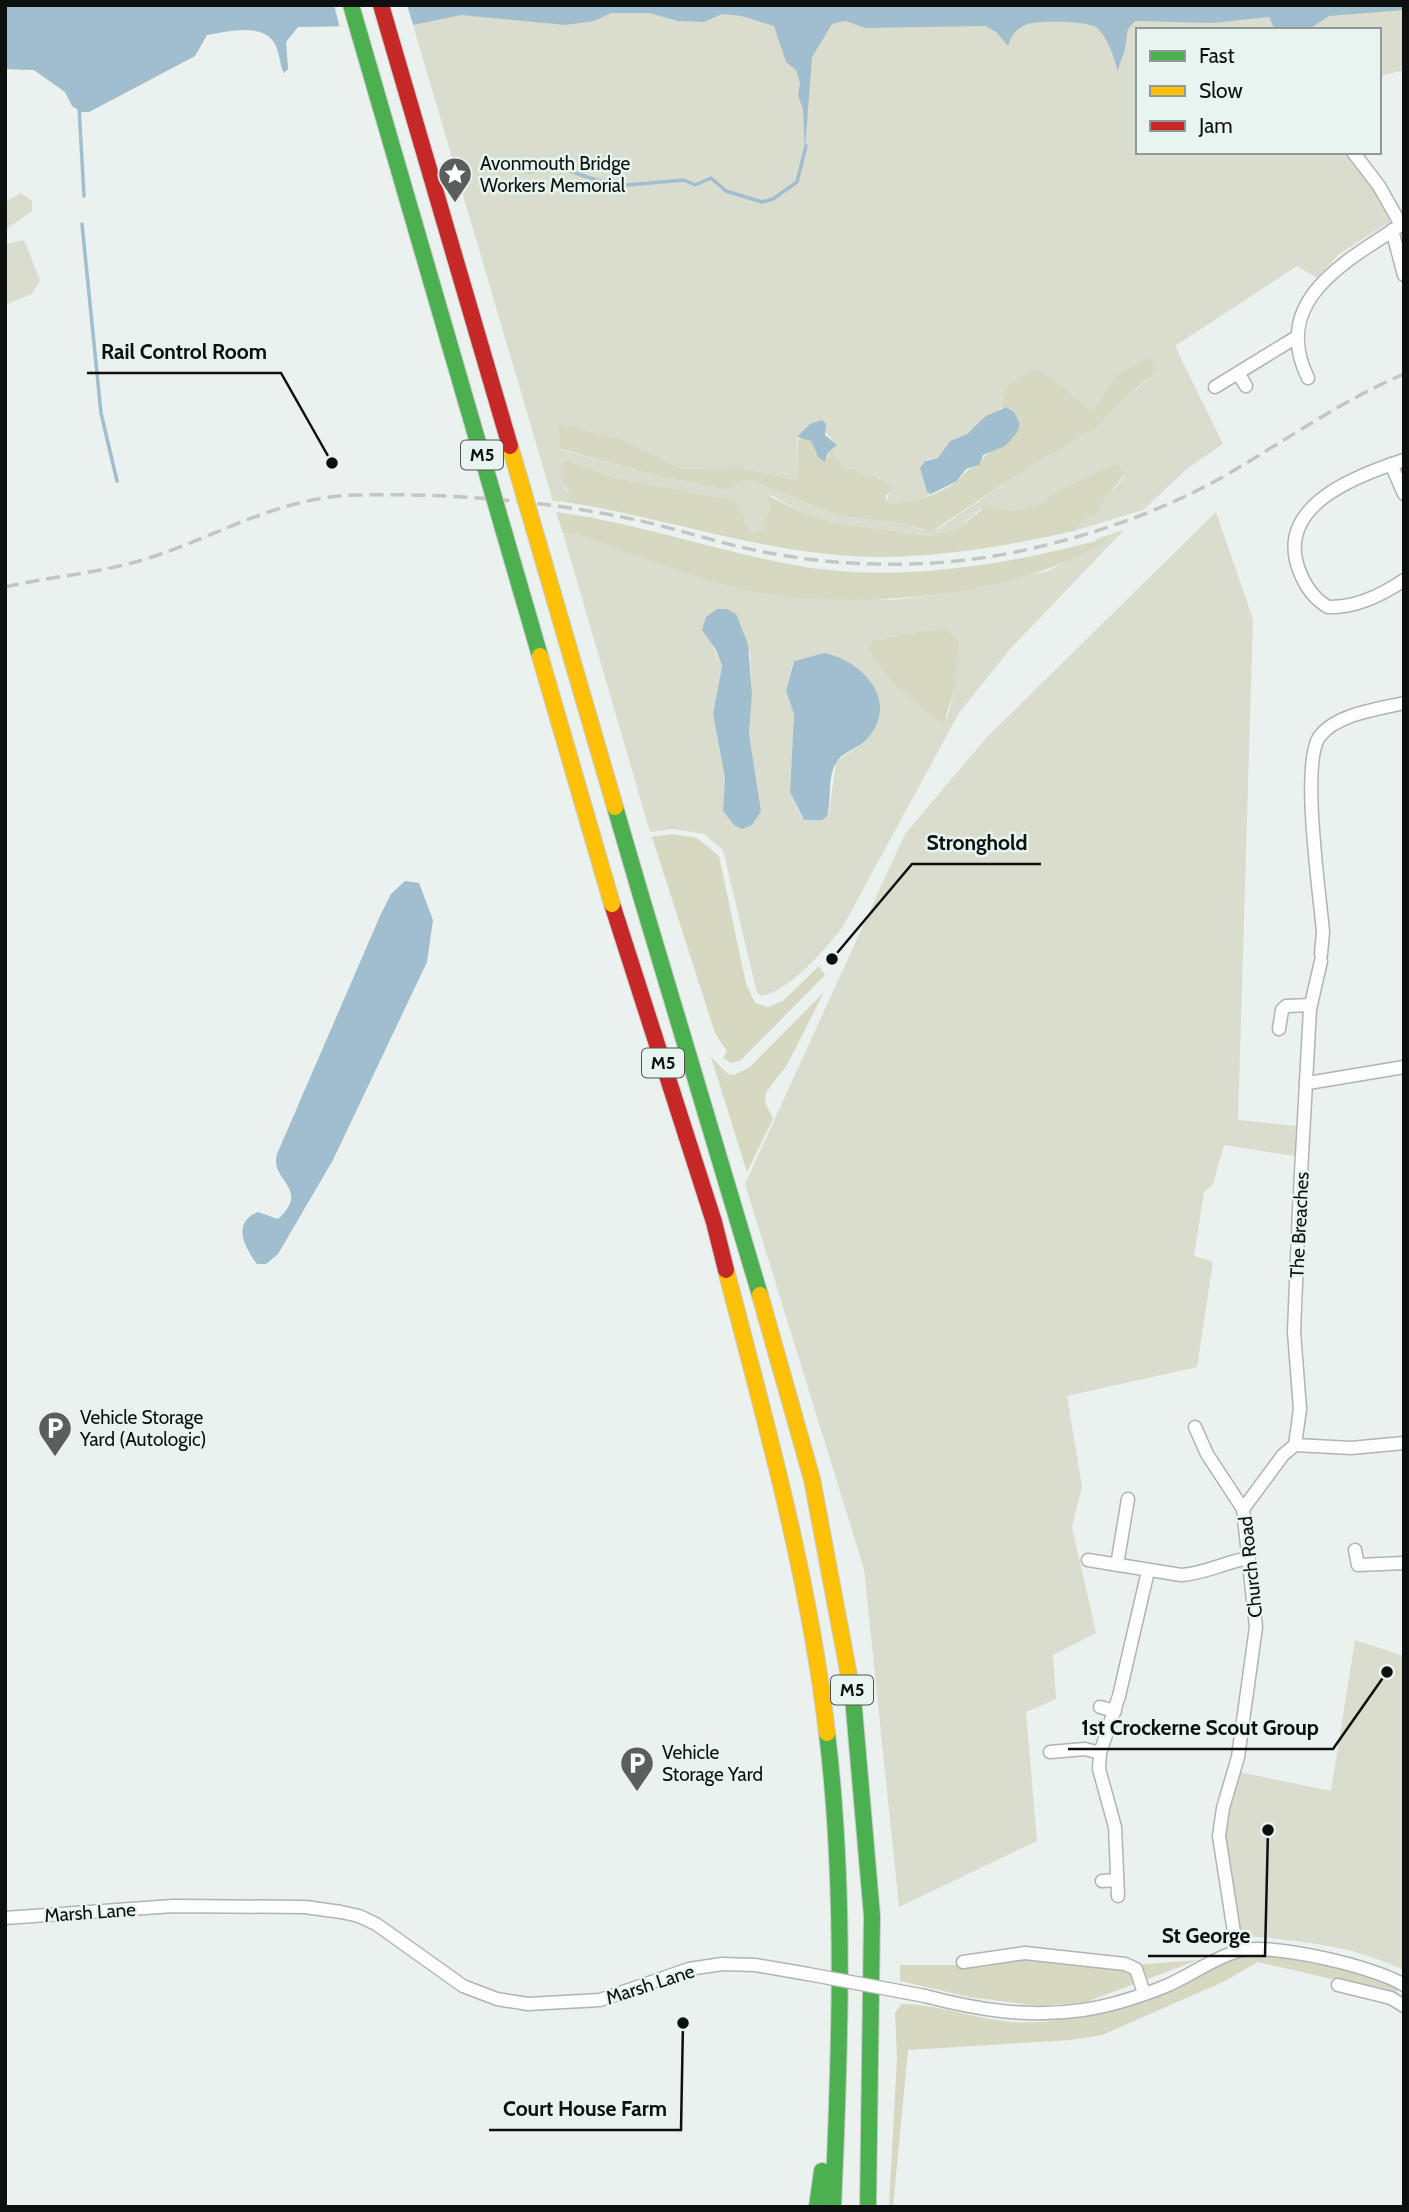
<svg xmlns="http://www.w3.org/2000/svg" width="1409" height="2212" font-family="Cabin,sans-serif">
<style>
.green{fill:#daddce;fill-rule:evenodd}
.forest{fill:#d6d8c1}
.water{fill:#a0bece}
.pier{fill:#eaf1ee}
.lines{fill:none;stroke-linecap:round;stroke-linejoin:round}
.stream{stroke:#a0bece;stroke-width:3.5}
.street-casing{stroke:#b0b4b3;stroke-width:15}
.fast-casing{stroke:#c7cac9;stroke-width:18}
.slow-casing{stroke:#c7cac9;stroke-width:18}
.jam-casing{stroke:#c7cac9;stroke-width:18}
.street{stroke:#fcfdfc;stroke-width:12}
.fast{stroke:#4caf50;stroke-width:16}
.slow{stroke:#ffc107;stroke-width:16}
.jam{stroke:#c62828;stroke-width:16}
.rail{stroke:#c4c6c5;stroke-width:3.5;stroke-dasharray:14 7;stroke-linecap:butt}
.street-bridge-casing{stroke:#b0b4b3;stroke-width:15;stroke-linecap:butt}
.fast-bridge-casing{stroke:#c7cac9;stroke-width:18;stroke-linecap:butt}
.slow-bridge-casing{stroke:#c7cac9;stroke-width:18;stroke-linecap:butt}
.jam-bridge-casing{stroke:#c7cac9;stroke-width:18;stroke-linecap:butt}
.street-bridge{stroke:#fcfdfc;stroke-width:12}
.fast-bridge{stroke:#4caf50;stroke-width:16}
.slow-bridge{stroke:#ffc107;stroke-width:16}
.jam-bridge{stroke:#c62828;stroke-width:16}
.labels{text-anchor:middle;stroke-width:5;stroke-linejoin:round;paint-order:stroke}
.shield{fill:#e7f4ef;stroke:#4e5452;stroke-width:2}
.shield-label{font-size:18px;font-weight:bold;fill:#0c100f}
.poi-label{font-size:19px;fill:#0c100f;stroke:#e7f4ef;text-anchor:start}
.street-label{font-size:19px;fill:#0c100f;stroke:#e7f4ef}
.leader{fill:none;stroke:#0c100f;stroke-width:2.5}
.callout-dot{fill:#0c100f;stroke:#e7f4ef;stroke-width:2.5}
.callout-label{font-size:21px;text-anchor:middle;font-weight:bold;fill:#0c100f;stroke:#e7f4ef;stroke-width:5;stroke-linejoin:round;paint-order:stroke}
</style>
<rect width="100%" height="100%" fill="#eaf1ee"/>
<g class="green">
<path d="M5,5H813L808,51L826,5H1404V70L1379,76V30H1138V152H1347L1370,181L1390,222L1339,254L1317,278L1297,266L1175,346L1223,444L1188,468L1143,510L1074,531L1083,520L1099,513L1100,505L1125,476L1120,465H1113L1048,495L1044,503L1013,510L980,509L958,529L929,536L837,523L803,513L771,495L768,496L771,510L765,530L749,533L735,501L612,477L566,460L564,488L570,496L566,502L553,501L413,25L298,27L286,42L288,69L284,73C279,64 280,50 273,41C261,23 225,32 207,35L195,56L89,112H82L72,106L65,92L34,70L5,69ZM1041,370L1093,412L1099,403L1152,376L1119,403L1099,426L1028,468L938,529L922,530L909,525L837,515L748,479L727,490L657,476L562,450L556,424L600,434L681,469L739,467L798,480L797,438L810,424C819,424 832,438 836,446L832,448L844,470L854,468L863,476H877L891,488L886,502H912L931,494L926,490L921,471L927,459L938,458L950,441L967,434L1001,408L1002,397Z"/>
<polygon points="21,193 32,201 32,211 5,230 5,202"/>
<polygon points="24,240 40,280 32,294 5,305 5,244"/>
<polygon points="1216,512 1253,619 1238,1120 1296,1126 1295,1156 1224,1145 1213,1184 1204,1192 1194,1256 1213,1262 1197,1367 1067,1396 1082,1486 1072,1527 1096,1633 1053,1655 1056,1699 1026,1712 1037,1841 899,1907 864,1569 745,1184 905,834 986,738"/>
<path d="M1124,530L1011,648L959,713L842,928C822,952 793,988 762,996L757,993L723,850L704,834L672,829L650,832L563,533L574,534L767,593L892,600L926,596L1048,571L1111,537L1096,541L1095,539ZM944,627L959,640L956,684L947,718L874,640ZM712,645L750,652L752,693L749,734L761,811L734,825L723,811L725,778L713,714L722,666ZM796,659L874,728L857,747L836,762L829,813L802,818L790,792L794,714L786,691L792,664Z"/>
<path d="M1355,1640L1404,1656L1402,1969C1350,1945 1299,1940 1242,1936L1240,1929L1225,1830L1239,1772L1331,1791Z"/>
</g>
<g class="forest">
<path d="M1148,357L1152,359L1155,372L1119,403L1099,426L1028,468L931,532L909,525L837,515L748,479L727,490L657,476L561,449L556,423L619,439L681,469L739,467L797,480L798,439L806,438L812,442L816,454L828,458V452L832,448L844,470L854,468L863,476H876L892,488L886,496V502C910,505 937,495 956,482C965,475 965,469 978,466C985,447 1010,451 1020,426L1014,412L1006,407L1001,408C1003,382 1017,375 1041,370L1093,412L1115,377Z"/>
<path d="M566,460L612,477L736,501L750,533L764,530V520L771,510L767,495L803,513L837,523L929,536L958,529L985,507L1013,510L1044,503L1048,495L1113,465H1120L1125,474L1100,505L1099,513L1083,520L1074,531C1011,545 949,556 885,557C777,558 672,519 566,502L570,496L563,483V462Z"/>
<path d="M556,512C639,523 718,552 800,566C902,584 1019,563 1113,536C1026,596 871,609 768,594C701,584 639,553 574,534L563,533Z"/>
<polygon points="944,627 959,640 956,684 943,725 892,682 868,650 874,640"/>
<polygon points="672,834 697,838 719,856 746,984 755,1003 768,1007 783,1001 819,966 825,975 740,1061 731,1063 723,1058 727,1051 715,1033 652,837"/>
<polygon points="824,992 787,1065 766,1092 765,1102 773,1119 747,1172 711,1057 728,1074 734,1075 750,1067"/>
<path d="M1260,1952L1360,1971L1398,1985V1990L1393,1993L1258,1962L1223,1982L1102,2035L1071,2040L908,2050L893,2207H889L897,2057L895,2013L901,2004C937,2004 976,2019 1012,2022C1097,2027 1171,1986 1246,1954Z"/>
<polygon points="1025,1956 1124,1966 1198,1960 1086,2002 1039,2006 969,1997 900,1981 900,1965 963,1965"/>
</g>
<g class="water">
<path d="M5,5H1404V10L1329,16L1308,30H1275L1269,17L1213,23L1136,21C1124,29 1128,36 1125,48C1124,56 1119,62 1118,72C1114,57 1108,37 1096,27C1086,21 1035,20 1025,25C1015,30 1011,36 1008,46L996,32L985,26L865,28L846,21L832,24L812,57L805,150L803,110L798,95L800,83L796,70L786,62L774,26L742,16L722,14L704,22L678,21L649,13H611L594,21L566,25L461,15L413,25L298,27L286,42L288,69L284,73C279,64 280,50 273,41C261,23 225,32 207,35L195,56L89,112H82L72,106L65,92L34,70L5,69Z"/>
<polygon points="1006,407 1014,412 1020,424 1017,433 1005,446 983,455 979,465 966,469 957,481 931,494 927,492 920,468 925,461 938,458 950,441 967,434 986,416"/>
<polygon points="822,420 826,424 825,435 837,445 828,452 825,462 818,457 811,441 797,437 810,424"/>
<polygon points="717,609 727,609 736,614 748,644 752,694 749,734 761,811 752,825 742,829 734,825 723,811 725,778 713,714 722,666 716,650 702,630 706,617"/>
<path d="M825,653C864,662 901,702 866,740C857,749 842,752 836,763C827,777 832,800 827,816L822,820H804L790,792L794,714L786,691L794,661Z"/>
<path d="M405,881L419,883L433,920L427,962L333,1160L278,1254L266,1264H257C245,1248 231,1223 258,1212L278,1219C312,1188 269,1181 277,1154L380,916L391,894Z"/>
</g>
<polygon class="pier" points="334,5 407,5 414,28 341,32"/>
<g class="lines">
<g class="stream">
<polyline points="79,107 84,196"/>
<polyline points="529,172 555,166 596,180 627,185 684,180 695,185 711,178 726,191 762,202 773,199 797,182 806,146"/>
<polyline points="82,224 101,413 117,481"/>
</g>
<g class="street-casing">
<g id="street">
<polyline points="1353,152 1379,186 1401,225"/>
<polyline points="1392,230 1404,275"/>
<polyline points="1238,373 1246,386"/>
<path d="M1308,378C1269,299 1349,260 1404,223"/>
<polyline points="1215,387 1295,338"/>
<path d="M1404,460C1355,476 1275,506 1299,570C1305,586 1314,599 1328,607C1355,608 1382,595 1404,580"/>
<polyline points="1391,464 1404,494"/>
<path d="M1321,954L1323,932C1320,895 1300,761 1320,736C1337,714 1378,709 1404,703"/>
<polyline points="1279,1029 1282,1010 1286,1006 1311,1005"/>
<polyline points="1308,1083 1404,1067"/>
<polyline points="1195,1427 1207,1454 1243,1509"/>
<polyline points="1295,1445 1300,1409 1294,1332 1299,1210 1310,1009 1321,961"/>
<polyline points="1295,1445 1351,1448 1404,1443"/>
<polyline points="1355,1550 1358,1565 1404,1563"/>
<path d="M1088,1560L1181,1575C1204,1574 1225,1562 1249,1558"/>
<polyline points="1117,1565 1128,1499"/>
<polyline points="1100,1707 1115,1711"/>
<polyline points="1050,1752 1085,1749 1100,1753"/>
<polyline points="1102,1881 1117,1880"/>
<polyline points="1118,1896 1115,1827 1099,1769 1100,1753 1119,1696 1148,1571"/>
<polyline points="5,1918 173,1906 305,1907 341,1912 359,1916 376,1924 463,1986 497,1999 528,2004 600,2000 689,1969 722,1964 755,1965 808,1974"/>
<polyline points="1237,1951 1219,1836 1223,1808 1238,1757 1256,1627 1243,1509 1283,1455 1295,1445"/>
<polyline points="963,1962 1025,1953 1125,1964 1136,1969 1144,1993"/>
<polyline points="1338,1985 1391,1998 1404,2006"/>
<path d="M925,1996C978,2010 1028,2018 1083,2010C1110,2006 1141,1996 1166,1986C1190,1976 1213,1958 1238,1951C1270,1942 1376,1967 1404,1985"/>
</g>
</g>
<g class="fast-casing">
<g id="fast">
<polyline points="641,896 760,1295"/>
<polyline points="853,1697 872,1916 868,2207"/>
<path d="M827,1733C846,1891 840,2049 833,2207"/>
<polyline points="817,2207 822,2171"/>
</g>
</g>
<g class="slow-casing">
<g id="slow">
<path d="M726,1270C766,1423 809,1577 827,1733"/>
<polyline points="760,1295 812,1479 853,1697"/>
</g>
</g>
<g class="jam-casing">
<polyline id="jam" points="612,904 714,1222 726,1270"/>
</g>
<use href="#street" class="street"/>
<use href="#fast" class="fast"/>
<use href="#slow" class="slow"/>
<use href="#jam" class="jam"/>
<path class="rail" d="M5,587C53,576 102,573 149,558C220,535 281,496 358,495C445,493 537,500 622,517C670,526 716,543 764,552C852,569 946,569 1034,548C1098,533 1161,511 1219,479C1281,444 1338,402 1404,374"/>
<g class="street-bridge-casing">
<polyline id="street-bridge" points="808,1974 925,1996"/>
</g>
<g class="fast-bridge-casing">
<g id="fast-bridge">
<polyline points="351,5 540,656"/>
<polyline points="615,807 641,896"/>
</g>
</g>
<g class="slow-bridge-casing">
<g id="slow-bridge">
<polyline points="510,446 615,807"/>
<polyline points="540,656 612,904"/>
</g>
</g>
<g class="jam-bridge-casing">
<polyline id="jam-bridge" points="381,5 510,446"/>
</g>
<use href="#street-bridge" class="street-bridge"/>
<use href="#fast-bridge" class="fast-bridge"/>
<use href="#slow-bridge" class="slow-bridge"/>
<use href="#jam-bridge" class="jam-bridge"/>
</g>
<defs>
<g id="sight-pin" transform="scale(1.75)"><path d="M0 17L-7.5 6A9.5 9.5 0 1 1 7.5 6Z" fill="#5a5f5d" stroke="#e7f4ef"/><path d="M0-6L1.8-2.2L6-1.7L2.9 1.2L3.7 5.4L0 3.3L-3.7 5.4L-2.9 1.2L-6-1.7L-1.8-2.2Z" fill="#fff"/></g>
<g id="parking-pin" transform="scale(1.75)"><path d="M0 17L-7.5 6A9.5 9.5 0 1 1 7.5 6Z" fill="#5a5f5d" stroke="#e7f4ef"/><path d="M-3.5-5.5H1a3.5 3.5 0 0 1 0 7H-1V5.5H-3.5ZM-1-3.4V-.6H.8a1.4 1.4 0 0 0 0-2.8Z" fill="#fff"/></g>
</defs>
<g fill-rule="evenodd">
<use href="#sight-pin" x="455" y="174"/>
<use href="#parking-pin" x="55" y="1428"/>
<use href="#parking-pin" x="637" y="1763"/>
</g>
<g class="labels">
<g class="shield">
<rect x="461" y="440.5" width="42" height="29" rx="5"/>
<rect x="642" y="1048.5" width="42" height="29" rx="5"/>
<rect x="831" y="1675.5" width="42" height="29" rx="5"/>
</g>
<g class="shield-label">
<text x="482" y="461">M5</text>
<text x="663" y="1069">M5</text>
<text x="852" y="1696">M5</text>
</g>
<g class="poi-label">
<text x="480" y="170">Avonmouth Bridge<tspan x="480" dy="22">Workers Memorial</tspan></text>
<text x="80" y="1424">Vehicle Storage<tspan x="80" dy="22">Yard (Autologic)</tspan></text>
<text x="662" y="1759">Vehicle<tspan x="662" dy="22">Storage Yard</tspan></text>
</g>
<g class="street-label">
<text transform="translate(1299 1225) rotate(-87)" y="7">The Breaches</text>
<text transform="translate(1250 1567) rotate(-96)" y="7">Church Road</text>
<text transform="translate(90 1912) rotate(-4)" y="7">Marsh Lane</text>
<text transform="translate(650 1984) rotate(-18)" y="7">Marsh Lane</text>
</g>
</g>
<path class="leader" d="M332 463L281 373H87M832 959L912 864H1041M1387 1672L1333 1749H1068M1268 1830L1265 1956H1148M683 2023L681 2130H489"/>
<g class="callout-dot">
<circle cx="332" cy="463" r="7"/>
<circle cx="832" cy="959" r="7"/>
<circle cx="1387" cy="1672" r="7"/>
<circle cx="1268" cy="1830" r="7"/>
<circle cx="683" cy="2023" r="7"/>
</g>
<g class="callout-label">
<text x="184" y="359">Rail Control Room</text>
<text x="977" y="850">Stronghold</text>
<text x="1200" y="1735">1st Crockerne Scout Group</text>
<text x="1206" y="1943">St George</text>
<text x="585" y="2116">Court House Farm</text>
</g>
<rect width="1409" height="2212" fill="none" stroke="#0c100f" stroke-width="14"/>
<rect x="1136" y="28" width="245" height="126" fill="#e7f4ef" stroke="#8f9995" stroke-width="2"/>
<rect x="1150" y="51" width="35" height="10" fill="#4caf50" stroke="#8f9995" stroke-width="2"/>
<text x="1199" y="63" font-size="21" fill="#0c100f">Fast</text>
<rect x="1150" y="86" width="35" height="10" fill="#ffc107" stroke="#8f9995" stroke-width="2"/>
<text x="1199" y="98" font-size="21" fill="#0c100f">Slow</text>
<rect x="1150" y="121" width="35" height="10" fill="#c62828" stroke="#8f9995" stroke-width="2"/>
<text x="1199" y="133" font-size="21" fill="#0c100f">Jam</text>
</svg>
